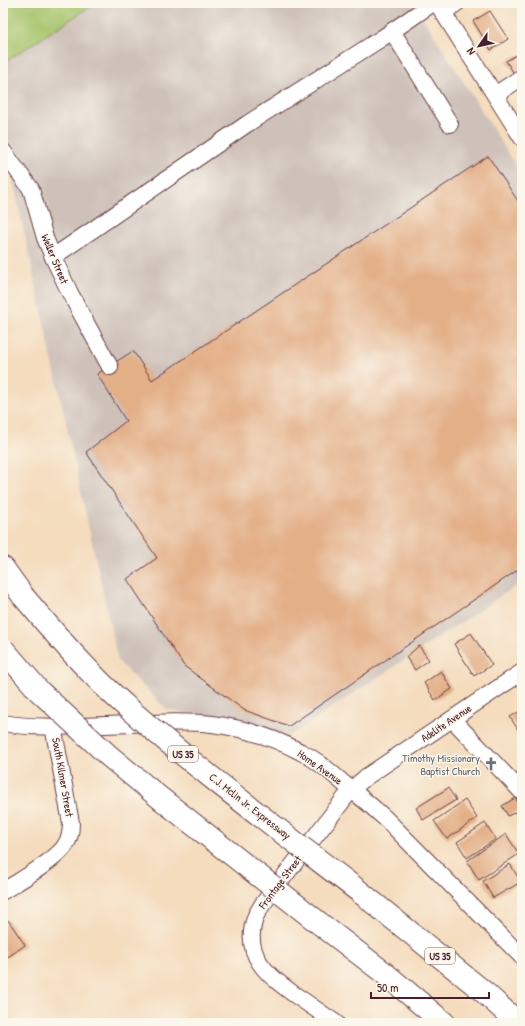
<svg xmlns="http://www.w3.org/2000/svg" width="525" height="1026" font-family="'Patrick Hand',sans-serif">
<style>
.industrial{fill:#cec1ba}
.green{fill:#a7c56d;stroke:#78724c}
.building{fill:#e3af87}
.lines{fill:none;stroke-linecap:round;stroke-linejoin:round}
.minor-casing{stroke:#643b41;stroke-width:18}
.highway-casing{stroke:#643b41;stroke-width:24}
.minor{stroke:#fff;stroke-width:16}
.highway{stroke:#fff;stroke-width:22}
.highway-bridge-casing{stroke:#643b41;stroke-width:24;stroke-linecap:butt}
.highway-bridge{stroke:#fff;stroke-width:22}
.labels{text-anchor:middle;stroke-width:3;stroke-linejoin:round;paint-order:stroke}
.shield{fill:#fbf7ec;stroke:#7f6065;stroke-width:1}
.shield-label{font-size:10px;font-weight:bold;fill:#4a1f2b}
.street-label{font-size:11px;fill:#4a1f2b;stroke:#fbf7ec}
.worship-label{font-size:11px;fill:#5b616d;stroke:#fbf7ec;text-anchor:end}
</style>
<rect width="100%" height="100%" fill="#fbf7ec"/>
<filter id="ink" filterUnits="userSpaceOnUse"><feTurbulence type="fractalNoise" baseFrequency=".025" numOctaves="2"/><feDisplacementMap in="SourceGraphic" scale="8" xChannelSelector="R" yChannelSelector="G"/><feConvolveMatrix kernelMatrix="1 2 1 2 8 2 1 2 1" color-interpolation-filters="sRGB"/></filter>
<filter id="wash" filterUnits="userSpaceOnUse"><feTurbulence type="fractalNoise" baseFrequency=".012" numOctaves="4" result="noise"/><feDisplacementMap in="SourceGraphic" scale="16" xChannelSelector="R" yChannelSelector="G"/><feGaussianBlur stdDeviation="0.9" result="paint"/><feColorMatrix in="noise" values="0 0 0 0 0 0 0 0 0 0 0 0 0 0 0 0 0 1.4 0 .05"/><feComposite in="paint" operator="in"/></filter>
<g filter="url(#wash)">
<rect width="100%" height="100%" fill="#f4dcbd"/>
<polygon class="industrial" points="96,3 414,3 522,175 522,582 289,736 166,709 118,661 3,135 3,63"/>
<polygon class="green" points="3,3 96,3 3,63"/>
<g id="blocks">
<g class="building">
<polygon points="490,11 508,39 491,50 473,21"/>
<polygon points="518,54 522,61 522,70 515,75 506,61"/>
<polygon points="488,156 522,207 522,567 289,726 244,710 184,666 127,579 157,558 86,452 126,421 97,374 133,351 152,380"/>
<polygon points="471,633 492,665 474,676 454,644"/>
<polygon points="419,646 429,660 415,670 406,657"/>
<polygon points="441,671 452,689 435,700 424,683"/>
<polygon points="522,710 522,736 510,717"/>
<polygon points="448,788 456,800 423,820 416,808"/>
<polygon points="515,798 522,808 508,816 502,806"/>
<polygon points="465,800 477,818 447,839 434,821"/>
<polygon points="485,823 496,839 467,858 457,842"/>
<polygon points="506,834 519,854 479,880 467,861"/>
<polygon points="510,864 521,882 493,898 483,881"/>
<polygon points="8,920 25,945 8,957 3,949 3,923"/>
</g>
</g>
</g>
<g filter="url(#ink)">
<use href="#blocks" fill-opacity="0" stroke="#643b41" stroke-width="1"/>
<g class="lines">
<g class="minor-casing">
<g id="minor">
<polyline points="437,3 522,138"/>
<polyline points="443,13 457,3"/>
<polyline points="392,31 450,124"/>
<polyline points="495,95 522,77"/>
<polyline points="3,151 31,189 45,238 53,257 70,293 110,367"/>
<polyline points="53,257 247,124 382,38 433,3"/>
<polyline points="452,719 522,792"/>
<path d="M3,723C37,729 72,726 106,725C141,724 177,720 212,724C242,728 273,737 301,752C319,761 334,775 349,788C362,798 374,808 386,819L522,957"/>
<path d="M3,891C18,882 59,858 66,844C70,838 71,831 71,823L53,726"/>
<path d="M336,1023C322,1014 309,1004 295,995C269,976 242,956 255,918C256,914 260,909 262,905L351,790L366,777L522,672"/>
</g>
</g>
<g class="highway-casing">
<g id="highway">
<polyline points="3,568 23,596"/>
<polyline points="360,892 484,992 518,1023"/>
<polyline points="319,923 383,972 444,1023"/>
</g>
</g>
<use href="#minor" class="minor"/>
<use href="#highway" class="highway"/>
<g class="highway-bridge-casing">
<g id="highway-bridge">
<path d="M23,596C56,635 89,674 128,708C202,773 282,832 360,892"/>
<polyline points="3,649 39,691 109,756 160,798 319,923"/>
</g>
</g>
<use href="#highway-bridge" class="highway-bridge"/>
</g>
</g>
<defs>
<g id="church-bare" transform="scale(1.08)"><path d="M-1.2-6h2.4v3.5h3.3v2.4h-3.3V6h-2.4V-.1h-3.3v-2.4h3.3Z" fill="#6b7280" stroke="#fbf7ec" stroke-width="2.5" paint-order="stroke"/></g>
</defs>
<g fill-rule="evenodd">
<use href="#church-bare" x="491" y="764"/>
</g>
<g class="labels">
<g class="shield">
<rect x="168" y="746" width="30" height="16" rx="3"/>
<rect x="425" y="948" width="30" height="16" rx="3"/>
</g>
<g class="shield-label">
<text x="183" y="758">US 35</text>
<text x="440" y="960">US 35</text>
</g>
<g class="street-label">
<text transform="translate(55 259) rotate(67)" y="4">Weller Street</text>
<text transform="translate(446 723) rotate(-34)" y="4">Adelite Avenue</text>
<text transform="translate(320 767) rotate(35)" y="4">Home Avenue</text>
<text transform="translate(63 777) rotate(80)" y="4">South Kilmer Street</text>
<text transform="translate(250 806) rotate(38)" y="4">C.J. Mclin Jr. Expressway</text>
<text transform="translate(280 882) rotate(-53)" y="4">Frontage Street</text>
</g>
<g class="worship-label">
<text x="480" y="762">Timothy Missionary<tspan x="480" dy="13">Baptist Church</tspan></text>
</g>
</g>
<rect width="525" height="1026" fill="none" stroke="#fbf7ec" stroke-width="16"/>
<g transform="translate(479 46) rotate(236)" stroke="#fbf7ec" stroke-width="3" paint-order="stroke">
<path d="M0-3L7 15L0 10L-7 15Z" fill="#4a1f2b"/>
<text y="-6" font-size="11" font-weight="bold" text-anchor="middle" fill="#4a1f2b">N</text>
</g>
<path d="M371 992v6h118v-6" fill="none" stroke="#4a1f2b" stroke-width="2"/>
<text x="377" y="992" font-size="12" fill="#4a1f2b" stroke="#fbf7ec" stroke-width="3" paint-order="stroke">50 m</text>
</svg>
